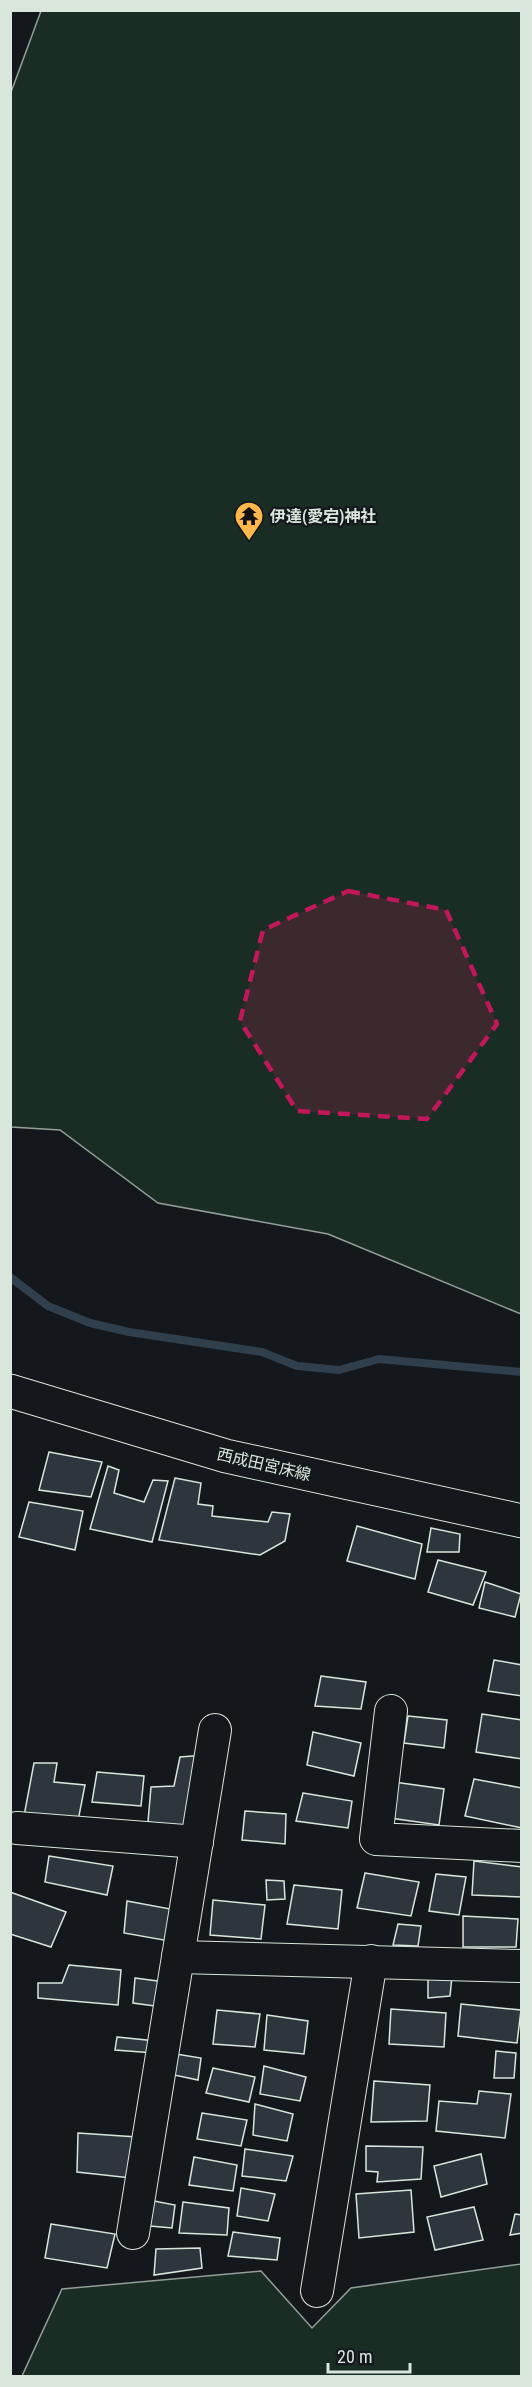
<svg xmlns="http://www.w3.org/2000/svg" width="532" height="2387" font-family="'Roboto Condensed','Noto Sans JP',sans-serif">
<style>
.green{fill:#1a2d24;stroke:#939e99;stroke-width:1.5}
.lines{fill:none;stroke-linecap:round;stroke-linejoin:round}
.stream{stroke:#2f3f4d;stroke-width:8}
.building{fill:#2c363c;stroke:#d8e6dc;stroke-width:1.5}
.minor-casing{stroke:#d8e6dc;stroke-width:34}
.major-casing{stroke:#d8e6dc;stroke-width:35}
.minor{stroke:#14181c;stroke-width:32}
.major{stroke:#14181c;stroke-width:33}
.marked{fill:#c2185b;fill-opacity:0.2;stroke:#c2185b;stroke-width:4.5;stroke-dasharray:12 8;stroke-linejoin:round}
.labels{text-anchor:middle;stroke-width:4.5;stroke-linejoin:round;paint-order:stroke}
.poi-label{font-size:16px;font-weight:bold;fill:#d8e6dc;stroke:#14181c;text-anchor:start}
.street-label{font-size:16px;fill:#d8e6dc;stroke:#14181c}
</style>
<rect width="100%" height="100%" fill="#14181c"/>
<g class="green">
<polygon points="41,11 521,11 521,1314 328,1234 158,1203 60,1130 11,1127 10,95"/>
<polygon points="521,2264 521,2376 22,2376 62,2289 261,2271 312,2328 351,2288"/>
</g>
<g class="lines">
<polyline class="stream" points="10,1277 48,1306 90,1323 129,1332 262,1352 297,1366 339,1370 379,1359 522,1372"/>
</g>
<g class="building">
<polygon points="49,1452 102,1462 91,1497 39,1490"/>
<polygon points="108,1466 119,1470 114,1493 144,1502 153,1480 168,1481 152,1542 90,1529"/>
<polygon points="175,1478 201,1483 198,1504 213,1506 212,1516 268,1522 272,1512 290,1514 285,1541 260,1555 159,1540"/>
<polygon points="29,1502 83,1511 75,1550 19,1537"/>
<polygon points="357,1526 422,1544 415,1579 347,1561"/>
<polygon points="431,1528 460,1534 459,1552 427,1552"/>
<polygon points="438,1560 486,1572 473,1605 428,1592"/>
<polygon points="485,1582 521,1594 515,1617 479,1608"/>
<polygon points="494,1660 522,1665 522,1696 488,1691"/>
<polygon points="321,1676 366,1682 361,1709 315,1706"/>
<polygon points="482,1714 522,1720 522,1759 476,1752"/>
<polygon points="408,1716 447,1720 444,1748 404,1743"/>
<polygon points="313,1732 361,1743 354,1776 307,1765"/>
<polygon points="205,1755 190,1829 148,1822 151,1787 174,1786 180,1757"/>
<polygon points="34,1763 57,1763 54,1782 85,1785 78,1821 24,1816"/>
<polygon points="97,1772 144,1776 141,1806 92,1802"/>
<polygon points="474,1779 522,1788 522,1828 465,1816"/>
<polygon points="394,1782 444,1789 439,1825 390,1818"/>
<polygon points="303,1793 352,1801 348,1828 296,1821"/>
<polygon points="245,1811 286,1814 285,1844 242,1840"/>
<polygon points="49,1856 113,1866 107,1895 45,1882"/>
<polygon points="474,1861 522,1867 522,1897 472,1895"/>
<polygon points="365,1873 419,1882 411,1916 357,1908"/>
<polygon points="436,1874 466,1877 459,1915 429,1911"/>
<polygon points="266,1880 284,1881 285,1899 267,1900"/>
<polygon points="294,1885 342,1890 338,1929 287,1924"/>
<polygon points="10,1892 66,1912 51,1947 10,1934"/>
<polygon points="213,1900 265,1905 261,1939 210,1935"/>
<polygon points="127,1901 176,1910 169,1941 124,1933"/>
<polygon points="463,1916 518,1919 516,1947 463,1947"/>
<polygon points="398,1924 421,1926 418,1946 393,1945"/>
<polygon points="69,1965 121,1970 118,2005 38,1998 38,1983 62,1983"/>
<polygon points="428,1975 452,1976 450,1996 428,1998"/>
<polygon points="135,1978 165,1982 162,2007 133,2003"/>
<polygon points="461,2004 521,2010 517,2043 458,2036"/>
<polygon points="391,2009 446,2013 444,2047 389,2044"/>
<polygon points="217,2010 260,2014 255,2047 213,2044"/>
<polygon points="267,2015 308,2021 304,2054 264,2050"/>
<polygon points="117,2037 156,2041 154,2053 115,2050"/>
<polygon points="496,2051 516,2053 514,2078 494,2078"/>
<polygon points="176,2054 201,2058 198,2080 174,2075"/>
<polygon points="264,2066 306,2077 300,2101 260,2094"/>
<polygon points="213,2068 255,2077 249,2102 206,2093"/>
<polygon points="374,2081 430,2085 427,2121 371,2122"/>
<polygon points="479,2091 511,2094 505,2138 436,2131 439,2101 477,2104"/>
<polygon points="255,2104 293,2114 287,2141 253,2135"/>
<polygon points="202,2113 247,2120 241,2146 197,2139"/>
<polygon points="78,2133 137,2137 131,2178 77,2172"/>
<polygon points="366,2146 423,2147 421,2179 377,2182 378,2172 366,2171"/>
<polygon points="245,2149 293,2156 286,2181 242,2176"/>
<polygon points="481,2154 487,2184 441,2197 434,2166"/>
<polygon points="194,2157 237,2165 233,2191 189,2185"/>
<polygon points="241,2188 275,2194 268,2221 237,2216"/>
<polygon points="411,2190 414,2232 359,2238 356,2194"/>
<polygon points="154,2201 175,2205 172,2228 150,2226"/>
<polygon points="183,2202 229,2208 227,2235 179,2233"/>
<polygon points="474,2207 483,2240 435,2250 427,2217"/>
<polygon points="515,2214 522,2215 522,2233 510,2235"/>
<polygon points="51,2224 115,2234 107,2268 45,2258"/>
<polygon points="233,2232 280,2238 277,2260 228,2256"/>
<polygon points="200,2248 202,2268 154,2275 156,2249"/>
</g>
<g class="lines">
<g class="minor-casing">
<g id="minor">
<polyline points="391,1711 376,1839 522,1846"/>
<polyline points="17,1828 197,1842"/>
<polyline points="178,1957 522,1966"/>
<polyline points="133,2233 215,1730"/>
<polyline points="317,2291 371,1961"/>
</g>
</g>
<g class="major-casing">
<polyline id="major" points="10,1391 226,1456 522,1521"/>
</g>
<use href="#minor" class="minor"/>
<use href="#major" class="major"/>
</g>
<path class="marked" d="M348,891L446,910L497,1024L427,1119L297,1111L240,1021L263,930Z"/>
<defs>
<g id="temple-pin" transform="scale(1.5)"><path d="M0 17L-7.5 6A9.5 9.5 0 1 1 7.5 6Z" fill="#ffb74d" stroke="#14181c"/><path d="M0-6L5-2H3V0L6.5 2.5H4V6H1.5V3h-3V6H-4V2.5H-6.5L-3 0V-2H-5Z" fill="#111"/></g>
</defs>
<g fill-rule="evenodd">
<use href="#temple-pin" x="249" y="516"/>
</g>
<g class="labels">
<g class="poi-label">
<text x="270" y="522">伊達(愛宕)神社</text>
</g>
<g class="street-label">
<text transform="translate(264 1464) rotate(13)" y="6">西成田宮床線</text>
</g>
</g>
<rect width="532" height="2387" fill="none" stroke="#d8e6dc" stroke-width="24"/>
<path d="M328 2363v9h82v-9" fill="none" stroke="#d8e6dc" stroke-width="3"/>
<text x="337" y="2363" font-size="18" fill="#d8e6dc" stroke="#14181c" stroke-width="4.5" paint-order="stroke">20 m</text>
</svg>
